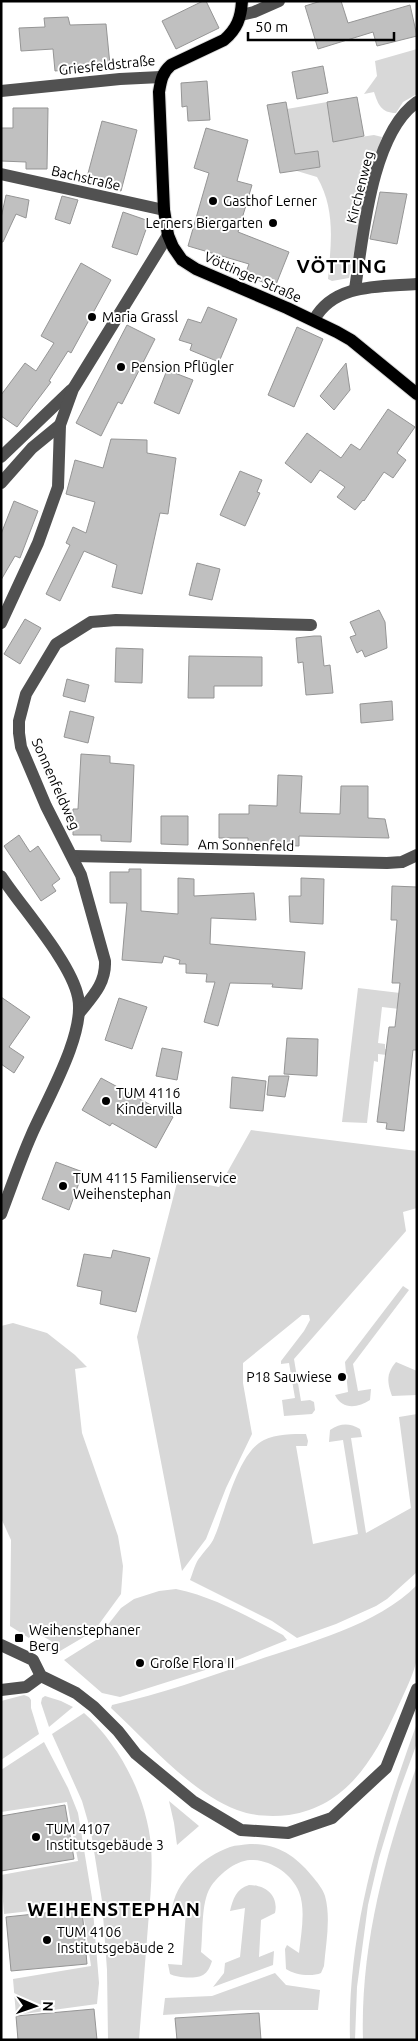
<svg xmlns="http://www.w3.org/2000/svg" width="418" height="2041" font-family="Ubuntu,sans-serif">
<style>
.green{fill:#d8d8d8}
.building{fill:#c0c0c0;stroke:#959595}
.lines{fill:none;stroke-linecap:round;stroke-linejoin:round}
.major-casing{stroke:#dbdbdb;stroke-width:14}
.minor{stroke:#515151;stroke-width:12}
.major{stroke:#000;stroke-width:12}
.poi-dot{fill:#000;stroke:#fff;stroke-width:2}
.labels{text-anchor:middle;stroke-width:4;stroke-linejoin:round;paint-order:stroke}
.street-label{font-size:14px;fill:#000;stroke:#fff}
.poi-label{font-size:14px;fill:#000;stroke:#fff;text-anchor:start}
.district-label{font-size:19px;font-weight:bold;letter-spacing:1px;fill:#000;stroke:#fff}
</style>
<rect width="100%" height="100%" fill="#fff"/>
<g class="green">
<path d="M417,49V94L403,102L396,113C381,113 378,104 374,92L364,94L377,76L375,61Z"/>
<path d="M327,102L334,141L374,135L382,137L364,203L349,278L332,281L328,279C331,243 336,210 317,177L297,171L319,167L318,151L295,154L287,109Z"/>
<polygon points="358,988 417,995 417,1011 382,1007 378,1043 385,1044 385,1049 397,1050 396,1056 378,1054 378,1062 374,1061 367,1123 342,1122"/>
<polygon points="251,1130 417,1151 417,1208 403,1212 406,1231 294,1359 301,1401 310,1400 314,1402 315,1410 312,1414 284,1416 282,1400 295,1398 289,1363 281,1364 281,1361 304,1331 310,1320 309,1315 302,1315 243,1363 243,1383 252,1434 226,1488 206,1539 182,1571 137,1337 178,1179 219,1187"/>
<path d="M403,1286L409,1290L353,1364L358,1391L371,1389L370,1400C358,1408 342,1410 335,1395L348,1392L345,1362Z"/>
<polygon points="13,1323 47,1333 75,1355 87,1367 75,1369 82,1433 118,1536 123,1566 121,1594 94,1631 55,1654 47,1649 51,1641 34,1631 29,1638 10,1626 11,1540 1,1518 1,1326"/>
<path d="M396,1362L417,1371V1395L392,1396C387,1382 386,1374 396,1362Z"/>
<path d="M417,1414V1572L387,1599L376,1606L336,1624L297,1638L272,1621L190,1580C193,1573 195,1562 201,1556C206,1549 211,1545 214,1538C226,1511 237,1453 264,1440C276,1434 293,1434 306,1434L308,1441L307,1446H296L313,1544L358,1534L343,1440L329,1442L330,1430C341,1423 349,1423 360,1429L362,1437L351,1438L366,1533L411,1508L399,1417Z"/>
<path d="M417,1585C417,1608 418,1633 417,1657C415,1673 403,1695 397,1709C374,1759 347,1806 289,1815C271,1817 253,1816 237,1810C190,1792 148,1742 111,1708L112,1705C161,1694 208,1677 255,1661C307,1643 378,1625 417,1585Z"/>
<path d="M176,1589C215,1597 248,1617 283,1635L287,1640L240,1659L120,1697L102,1693L64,1660L96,1640L121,1608L134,1599L159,1591Z"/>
<polygon points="24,1695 29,1697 31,1700 31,1708 39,1734 1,1760 1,1701"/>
<polygon points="45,1696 61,1701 73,1707 49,1727 41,1703 42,1698"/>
<path d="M84,1713C120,1745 147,1798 151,1846C153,1873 150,1900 148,1926C145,1964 142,2002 139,2040H108L107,1970L102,1901L91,1832L82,1801L52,1734Z"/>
<path d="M417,1723V1743L399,1792L379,1858L368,1905L357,1987L355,2040H350C347,1931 380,1825 417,1723Z"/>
<polygon points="44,1742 68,1788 78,1813 92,1898 99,1983 97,2004 16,2015 13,1979 91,1966 82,1905 4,1914 1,1875 78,1861 67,1802 1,1812 1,1770"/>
<path d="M416,1768L417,2040H363C360,1947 385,1855 416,1768Z"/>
<polygon points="169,1801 199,1826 177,1845 174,1823"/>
<path d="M250,1844C277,1844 295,1855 312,1876C317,1882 323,1889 325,1896C331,1918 326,1943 324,1966L321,1973C312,1977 294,1975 286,1969L285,1949L287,1945L299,1953C301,1934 306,1910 299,1892C292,1874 270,1859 250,1860C235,1861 218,1875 210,1888C201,1903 203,1934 201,1952L212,1961C210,1967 208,1972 203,1975C196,1979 177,1978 170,1974L168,1964L182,1965L186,1912L172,1911C174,1882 204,1856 230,1847C236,1845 243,1845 250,1844Z"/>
<path d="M249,1885C265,1885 279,1895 275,1913L261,1920L259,1957L274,1951L273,1965L213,1987L224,1973L225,1963L240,1957L245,1908L230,1911C233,1899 236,1889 249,1885Z"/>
<polygon points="275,1973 286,1985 320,1990 318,2010 241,2010 163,2015 165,1998 212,1996"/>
</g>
<g class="building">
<polygon points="203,1 206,1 219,28 176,49 162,21"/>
<polygon points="321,1 341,1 348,23 410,5 417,36 377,46 373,32 318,49 305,6"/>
<polygon points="68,17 70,25 106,24 110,65 55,71 53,49 21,51 19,28 45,27 44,18"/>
<polygon points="323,66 328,93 297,99 292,72"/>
<polygon points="207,81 210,120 188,121 187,106 182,107 181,83"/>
<polygon points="357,97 364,136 333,142 327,102"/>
<polygon points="286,102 295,154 318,151 320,167 280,173 267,105"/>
<polygon points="13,108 48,108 47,169 26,169 26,162 1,161 1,128 13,128"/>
<polygon points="102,121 137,130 121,191 86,181"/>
<polygon points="206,128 248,140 237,181 252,185 238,232 289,252 275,287 245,275 249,264 188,246 209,173 194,168"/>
<polygon points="380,192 407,194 397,244 370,239"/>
<polygon points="6,195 29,200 26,218 16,214 3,242 1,242 1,218"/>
<polygon points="62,196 78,200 70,224 55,219"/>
<polygon points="123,212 149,221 137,255 112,247"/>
<polygon points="81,263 111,280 71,353 68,351 49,381 51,382 17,427 1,416 1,395 25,363 36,371 54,343 41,336"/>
<polygon points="208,307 237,319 219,362 190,350 192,344 179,340 188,319 201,323"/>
<polygon points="127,325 155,339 122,404 118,402 101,436 76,423"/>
<polygon points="297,327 323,339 294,407 268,395"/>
<polygon points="346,363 350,390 334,410 320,396"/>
<polygon points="167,370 193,380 179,414 154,403"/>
<polygon points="388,409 415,427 397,453 406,460 393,478 384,472 364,501 363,500 355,510 337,497 345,487 320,470 311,483 285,463 307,433 341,458 351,444 360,450"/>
<polygon points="111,439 147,440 147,453 176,458 168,514 160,513 142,594 112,587 117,565 84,551 60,601 46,594 70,545 66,543 73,527 86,533 95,502 66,494 75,460 103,468"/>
<polygon points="240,471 262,480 257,492 260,493 245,526 220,515"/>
<polygon points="14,501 38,511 20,558 15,556 1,580 1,534"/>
<polygon points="197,563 220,569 212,600 189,595"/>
<polygon points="379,610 385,622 387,648 365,657 362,650 357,653 350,637 356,635 350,622"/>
<polygon points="25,619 41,628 20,664 4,654"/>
<polygon points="314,636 321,636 324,666 330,665 333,693 306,695 303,662 298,663 296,638"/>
<polygon points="116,648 143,649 142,683 115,682"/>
<polygon points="189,656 262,657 262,686 214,686 214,698 188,698"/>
<polygon points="67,679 89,685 85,702 63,696"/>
<polygon points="392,701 393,720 361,723 360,704"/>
<polygon points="70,711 94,717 88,743 64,737"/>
<polygon points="81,754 110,756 110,763 134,765 131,842 101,841 101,835 73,835 73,809 78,809"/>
<polygon points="278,775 302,776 300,813 340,814 341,786 368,786 368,818 385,819 389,838 299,836 299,846 248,844 248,838 219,838 219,814 249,814 249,805 277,806"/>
<polygon points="161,816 188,816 188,845 161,844"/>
<polygon points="19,835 30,852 38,846 60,879 52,885 56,891 41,901 4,846"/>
<polygon points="129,869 141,869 141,911 178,914 178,878 194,879 194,896 254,893 256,920 211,918 210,944 305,952 302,989 272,987 273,984 230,983 218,1026 204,1022 215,982 206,982 207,974 186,973 186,964 179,964 180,960 164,956 162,963 122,960 127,903 110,903 110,872 129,872"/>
<polygon points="301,878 324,879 323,924 290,922 289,896 301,896"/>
<polygon points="392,886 417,887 417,1050 413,1050 404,1131 386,1129 387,1123 377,1122 389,1027 395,1027 400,983 392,983 397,920 391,920"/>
<polygon points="1,997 30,1017 9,1047 24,1057 14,1073 1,1064"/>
<polygon points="119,998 147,1007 132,1049 105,1040"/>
<polygon points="287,1038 318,1039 317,1076 284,1074"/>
<polygon points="162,1048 182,1052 177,1080 156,1076"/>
<polygon points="269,1076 289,1076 285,1097 267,1095"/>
<polygon points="232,1077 266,1081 263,1111 230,1108"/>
<polygon points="101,1078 173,1117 156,1148 112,1123 110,1126 82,1110"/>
<polygon points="56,1162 83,1172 69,1210 42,1199"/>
<polygon points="113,1250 150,1258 136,1312 100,1304 102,1291 77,1286 84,1254 111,1258"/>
<polygon points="65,1805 74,1859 1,1871 1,1816"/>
<polygon points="82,1909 87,1964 11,1971 6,1917"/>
<polygon points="94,2009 97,2040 18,2040 16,2016"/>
<polygon points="259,2013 261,2040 177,2040 175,2018"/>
</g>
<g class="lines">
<g class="major-casing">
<path id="major" d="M242,1C241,18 237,29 224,40L171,65C162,73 161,80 159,92L164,210L168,235L173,247L182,260L196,269L287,308L337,332L351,340L417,394"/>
</g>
<g class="minor">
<polyline points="241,15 254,12 279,1"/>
<polyline points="1,91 120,79 161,77"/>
<polyline points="1,174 164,210"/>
<path d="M355,289C363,237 371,134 417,102"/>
<path d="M314,320C334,283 380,287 417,284"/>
<polyline points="1,457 71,390"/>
<polyline points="1,483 32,448 60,425"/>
<polyline points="1,623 38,543 58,487 60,425 73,389 168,235"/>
<polyline points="73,856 387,863 402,862 417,855"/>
<path d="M1,876C22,908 71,962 78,997C86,1034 46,1101 31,1136C20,1161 11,1188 1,1214"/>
<path d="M80,1012C93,996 106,983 105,961L81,875L46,806L21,747L19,733V721L26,694L56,644L91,622L116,620L311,625"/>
<polyline points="1,1645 33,1660 41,1676 76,1693 94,1707 118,1731 136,1754 194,1802 241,1830 288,1833 332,1818 386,1768 417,1689"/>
<polyline points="1,1690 26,1687 41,1676"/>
</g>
<use href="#major" class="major"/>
</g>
<g class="poi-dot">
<circle cx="213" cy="201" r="5"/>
<circle cx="273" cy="223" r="5"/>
<circle cx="92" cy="317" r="5"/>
<circle cx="121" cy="367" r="5"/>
<circle cx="106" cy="1101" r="5"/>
<circle cx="63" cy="1186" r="5"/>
<circle cx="342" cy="1377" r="5"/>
<rect x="14" y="1633" width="10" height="10" rx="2.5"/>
<circle cx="140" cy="1663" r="5"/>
<circle cx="36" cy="1837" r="5"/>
<circle cx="47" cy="1940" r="5"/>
</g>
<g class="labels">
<g class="street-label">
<text transform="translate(107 65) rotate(-6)" y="5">Griesfeldstraße</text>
<text transform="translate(86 178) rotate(13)" y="5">Bachstraße</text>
<text transform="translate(360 187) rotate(-76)" y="5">Kirchenweg</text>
<text transform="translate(253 277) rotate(24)" y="5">Vöttinger Straße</text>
<text transform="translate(56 784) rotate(66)" y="5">Sonnenfeldweg</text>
<text transform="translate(246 845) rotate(1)" y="5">Am Sonnenfeld</text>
</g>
<g class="poi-label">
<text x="223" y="206">Gasthof Lerner</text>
<text x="263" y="228" text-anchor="end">Lerners Biergarten</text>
<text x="102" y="322">Maria Grassl</text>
<text x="131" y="372">Pension Pflügler</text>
<text x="116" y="1098">TUM 4116<tspan x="116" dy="16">Kindervilla</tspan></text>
<text x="73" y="1183">TUM 4115 Familienservice<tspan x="73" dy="16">Weihenstephan</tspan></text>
<text x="332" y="1382" text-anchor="end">P18 Sauwiese</text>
<text x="29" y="1635">Weihenstephaner<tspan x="29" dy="16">Berg</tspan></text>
<text x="150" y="1668">Große Flora II</text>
<text x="46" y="1834">TUM 4107<tspan x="46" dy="16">Institutsgebäude 3</tspan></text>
<text x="57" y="1937">TUM 4106<tspan x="57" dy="16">Institutsgebäude 2</tspan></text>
</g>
<g class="district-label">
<text x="342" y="273">VÖTTING</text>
<text x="114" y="1916">WEIHENSTEPHAN</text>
</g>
</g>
<rect width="418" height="2041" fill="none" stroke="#000000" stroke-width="5"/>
<g transform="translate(35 2006) rotate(92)" stroke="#ffffff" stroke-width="4" paint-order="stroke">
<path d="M0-4L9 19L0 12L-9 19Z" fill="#000000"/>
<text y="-8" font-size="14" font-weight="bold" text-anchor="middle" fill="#000000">N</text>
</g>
<path d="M248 32v8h146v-8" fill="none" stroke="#000000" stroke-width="2.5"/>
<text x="255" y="32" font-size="15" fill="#000000" stroke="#ffffff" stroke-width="4" paint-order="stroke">50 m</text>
</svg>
